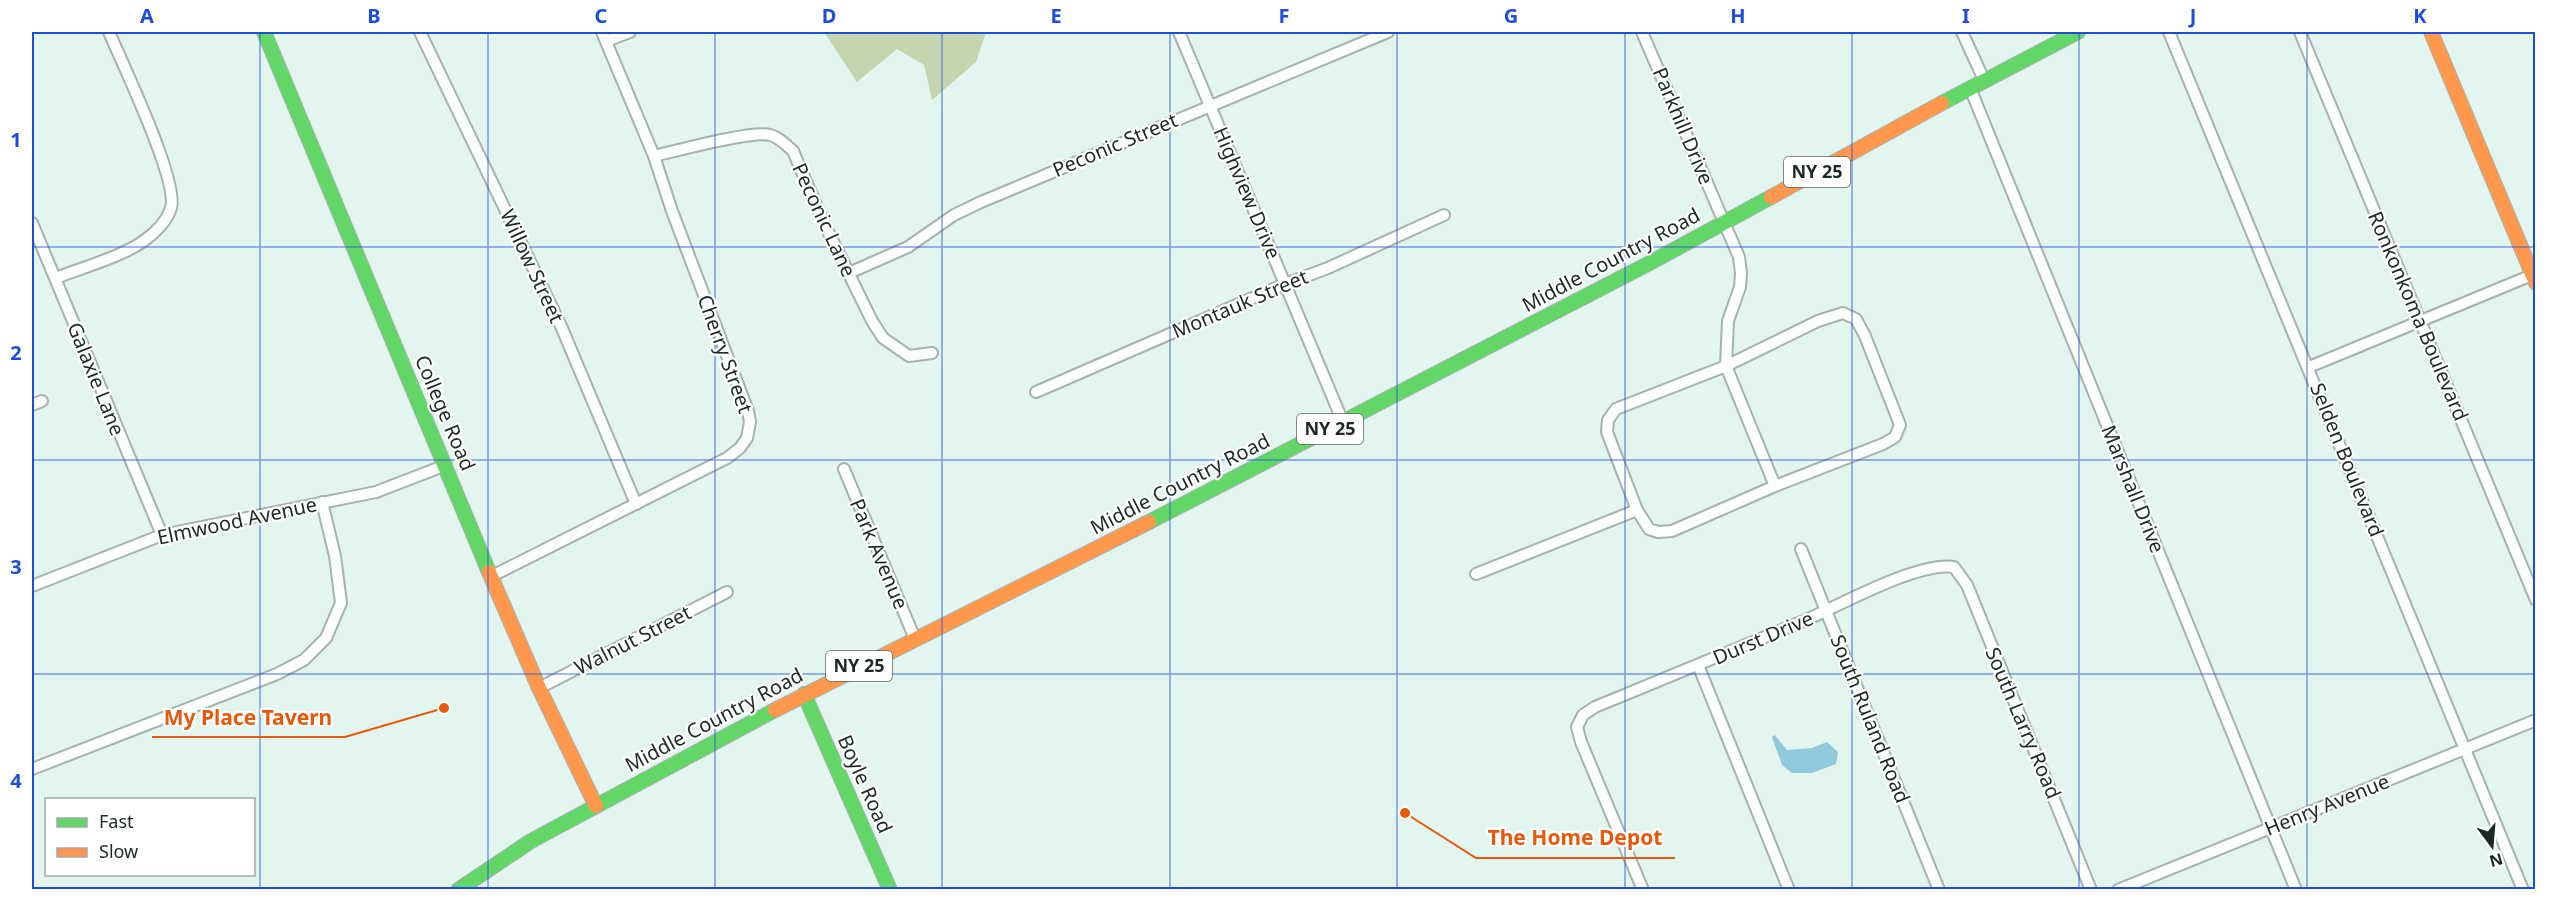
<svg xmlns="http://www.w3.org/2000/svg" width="2567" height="921" font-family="'Noto Sans',sans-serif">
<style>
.forest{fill:#c5d5b0}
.water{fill:#91c9dd}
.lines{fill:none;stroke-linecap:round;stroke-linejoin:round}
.street-casing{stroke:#a5b2ae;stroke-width:14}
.fast-casing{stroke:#a5b2ae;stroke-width:16}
.slow-casing{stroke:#a5b2ae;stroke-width:16}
.street{stroke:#fbfefd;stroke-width:10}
.fast{stroke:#63d668;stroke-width:14}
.slow{stroke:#ff974d;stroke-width:14}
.grid{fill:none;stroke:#1d4ed8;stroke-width:1.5;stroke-opacity:0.55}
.labels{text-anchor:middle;stroke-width:4.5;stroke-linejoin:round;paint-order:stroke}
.shield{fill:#fff;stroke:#5f6866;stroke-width:1.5}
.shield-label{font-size:18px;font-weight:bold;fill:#1b2824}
.street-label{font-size:20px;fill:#1b2824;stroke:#fff}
.leader{fill:none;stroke:#e8590c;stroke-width:2}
.callout-dot{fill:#e8590c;stroke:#fff;stroke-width:2}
.callout-label{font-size:21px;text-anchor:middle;font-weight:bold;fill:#e8590c;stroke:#fff;stroke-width:4.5;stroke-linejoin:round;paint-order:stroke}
.neatline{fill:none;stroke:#1d4ed8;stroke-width:2}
.grid-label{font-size:20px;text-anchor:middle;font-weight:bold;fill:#1d4ed8}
</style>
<rect width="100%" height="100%" fill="#e3f5ef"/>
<polygon class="forest" points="824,32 986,32 976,62 932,100 924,65 897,49 857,82"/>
<polygon class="water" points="1775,735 1787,750 1812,748 1827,742 1838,752 1836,764 1812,773 1792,773 1782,765 1772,737"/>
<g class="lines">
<g class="street-casing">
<g id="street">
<polyline points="420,32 561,326 636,504"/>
<polyline points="1179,32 1343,422"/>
<polyline points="1642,32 1739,257 1741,273 1740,287 1728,321 1726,366 1775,486 1672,531 1658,532 1649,529 1637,510 1607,432 1608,420 1616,409 1726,366 1818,321 1843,313 1856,319 1865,336 1900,425 1895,437 1883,444 1775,486"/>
<polyline points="1962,32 1984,80"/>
<polyline points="2169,32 2523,890"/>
<polyline points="2300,32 2536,600"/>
<polyline points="606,41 630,32"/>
<polyline points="1970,88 2296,890"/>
<path d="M654,156C675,151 753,130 770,135C779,137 786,145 793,151L823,221L872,321L883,338L909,356L932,353"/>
<polyline points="32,223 162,535"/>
<polyline points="849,273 908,247 954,215 981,202 1388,32"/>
<path d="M56,278C83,267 122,257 145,240C155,233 167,221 171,208C179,181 122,63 109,32"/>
<polyline points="2309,367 2532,275"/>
<polyline points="1036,392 1285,284 1328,268 1444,215"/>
<polyline points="32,405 42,401"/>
<polyline points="844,469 915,639"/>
<polyline points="1801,549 1939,890"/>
<polyline points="1476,574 1637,510"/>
<polyline points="492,576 727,458 740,448 747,438 750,422 748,411 672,211 654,156 602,32"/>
<polyline points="32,586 162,535 376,492 446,465"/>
<polyline points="1698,665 1789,890"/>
<polyline points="539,688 727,592"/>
<polyline points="32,769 277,674 304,660 326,638 341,603 335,556 322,502"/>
<path d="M1643,890L1581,742L1577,727L1583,715L1595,707C1665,678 1735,649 1806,620C1840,605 1919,561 1954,567L1967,585L2091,890"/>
<polyline points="2118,890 2536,720"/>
</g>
</g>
<g class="fast-casing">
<g id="fast">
<polyline points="264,32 489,572"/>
<polyline points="1942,103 2078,32"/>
<polyline points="1149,522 1646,265 1771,197"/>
<polyline points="804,694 890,890"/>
<polyline points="458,890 531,841 775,710"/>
</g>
</g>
<g class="slow-casing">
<g id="slow">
<polyline points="2431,32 2536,283"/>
<polyline points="1771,197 1942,103"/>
<polyline points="489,572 539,688 596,806"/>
<polyline points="775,710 1149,522"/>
</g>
</g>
<use href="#street" class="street"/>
<use href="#fast" class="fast"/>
<use href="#slow" class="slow"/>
</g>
<path class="grid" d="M260,32V890M488,32V890M715,32V890M942,32V890M1170,32V890M1397,32V890M1625,32V890M1852,32V890M2079,32V890M2307,32V890M32,247H2536M32,460H2536M32,674H2536"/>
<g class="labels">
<g class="shield">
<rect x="1784" y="157" width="66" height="30" rx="4.5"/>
<rect x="1297" y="414" width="66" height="30" rx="4.5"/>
<rect x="826" y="651" width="66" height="30" rx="4.5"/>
</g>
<g class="shield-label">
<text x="1817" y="178">NY 25</text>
<text x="1330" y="435">NY 25</text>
<text x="859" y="672">NY 25</text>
</g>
<g class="street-label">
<text transform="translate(1683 126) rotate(67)" y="7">Parkhill Drive</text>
<text transform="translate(1115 145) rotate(-23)" y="7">Peconic Street</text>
<text transform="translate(1247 193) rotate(67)" y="7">Highview Drive</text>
<text transform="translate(824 220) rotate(65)" y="7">Peconic Lane</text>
<text transform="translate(1611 260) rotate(-28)" y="7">Middle Country Road</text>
<text transform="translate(532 266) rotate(65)" y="7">Willow Street</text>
<text transform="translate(1240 304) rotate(-23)" y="7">Montauk Street</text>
<text transform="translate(2418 316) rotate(67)" y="7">Ronkonkoma Boulevard</text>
<text transform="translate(725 354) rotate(70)" y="7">Cherry Street</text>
<text transform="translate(96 379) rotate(68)" y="7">Galaxie Lane</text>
<text transform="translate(445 413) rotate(67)" y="7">College Road</text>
<text transform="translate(2347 460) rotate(68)" y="7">Selden Boulevard</text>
<text transform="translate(1180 484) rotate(-27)" y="7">Middle Country Road</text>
<text transform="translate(2133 489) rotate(68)" y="7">Marshall Drive</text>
<text transform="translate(237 521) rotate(-12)" y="7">Elmwood Avenue</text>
<text transform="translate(879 554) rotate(67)" y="7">Park Avenue</text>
<text transform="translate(1763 638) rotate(-23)" y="7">Durst Drive</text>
<text transform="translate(633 640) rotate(-27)" y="7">Walnut Street</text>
<text transform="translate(1870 719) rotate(68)" y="7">South Ruland Road</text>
<text transform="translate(714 720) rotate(-28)" y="7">Middle Country Road</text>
<text transform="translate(2023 723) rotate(67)" y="7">South Larry Road</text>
<text transform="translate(865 784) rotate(66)" y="7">Boyle Road</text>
<text transform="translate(2327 805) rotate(-22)" y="7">Henry Avenue</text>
</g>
</g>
<path class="leader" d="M444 708L345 737H152M1405 813L1476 858H1675"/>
<g class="callout-dot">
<circle cx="444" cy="708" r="6"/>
<circle cx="1405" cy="813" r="6"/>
</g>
<g class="callout-label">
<text x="248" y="725">My Place Tavern</text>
<text x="1575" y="845">The Home Depot</text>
</g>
<rect width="2567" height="921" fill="none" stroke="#ffffff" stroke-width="66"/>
<rect x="45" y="798" width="210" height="78" fill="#ffffff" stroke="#a4a9a7" stroke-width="1.5"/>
<rect x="57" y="818" width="30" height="9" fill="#63d668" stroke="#a4a9a7" stroke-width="1.5"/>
<text x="99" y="828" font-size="18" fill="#1b2824">Fast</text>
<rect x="57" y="848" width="30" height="9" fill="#ff974d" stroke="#a4a9a7" stroke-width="1.5"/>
<text x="99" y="858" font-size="18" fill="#1b2824">Slow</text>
<g transform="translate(2492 846) rotate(164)" stroke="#ffffff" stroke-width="4.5" paint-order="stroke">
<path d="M0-4.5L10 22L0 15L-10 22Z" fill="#1b2824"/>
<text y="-9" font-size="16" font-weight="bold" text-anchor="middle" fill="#1b2824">N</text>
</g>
<rect x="33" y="33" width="2501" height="855" class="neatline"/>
<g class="grid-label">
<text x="147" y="23">A</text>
<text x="374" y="23">B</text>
<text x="601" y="23">C</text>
<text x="829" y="23">D</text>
<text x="1056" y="23">E</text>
<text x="1284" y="23">F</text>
<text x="1511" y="23">G</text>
<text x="1738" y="23">H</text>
<text x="1966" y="23">I</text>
<text x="2193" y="23">J</text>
<text x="2420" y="23">K</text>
<text x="16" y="147">1</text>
<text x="16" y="360">2</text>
<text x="16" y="574">3</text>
<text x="16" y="788">4</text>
</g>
</svg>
